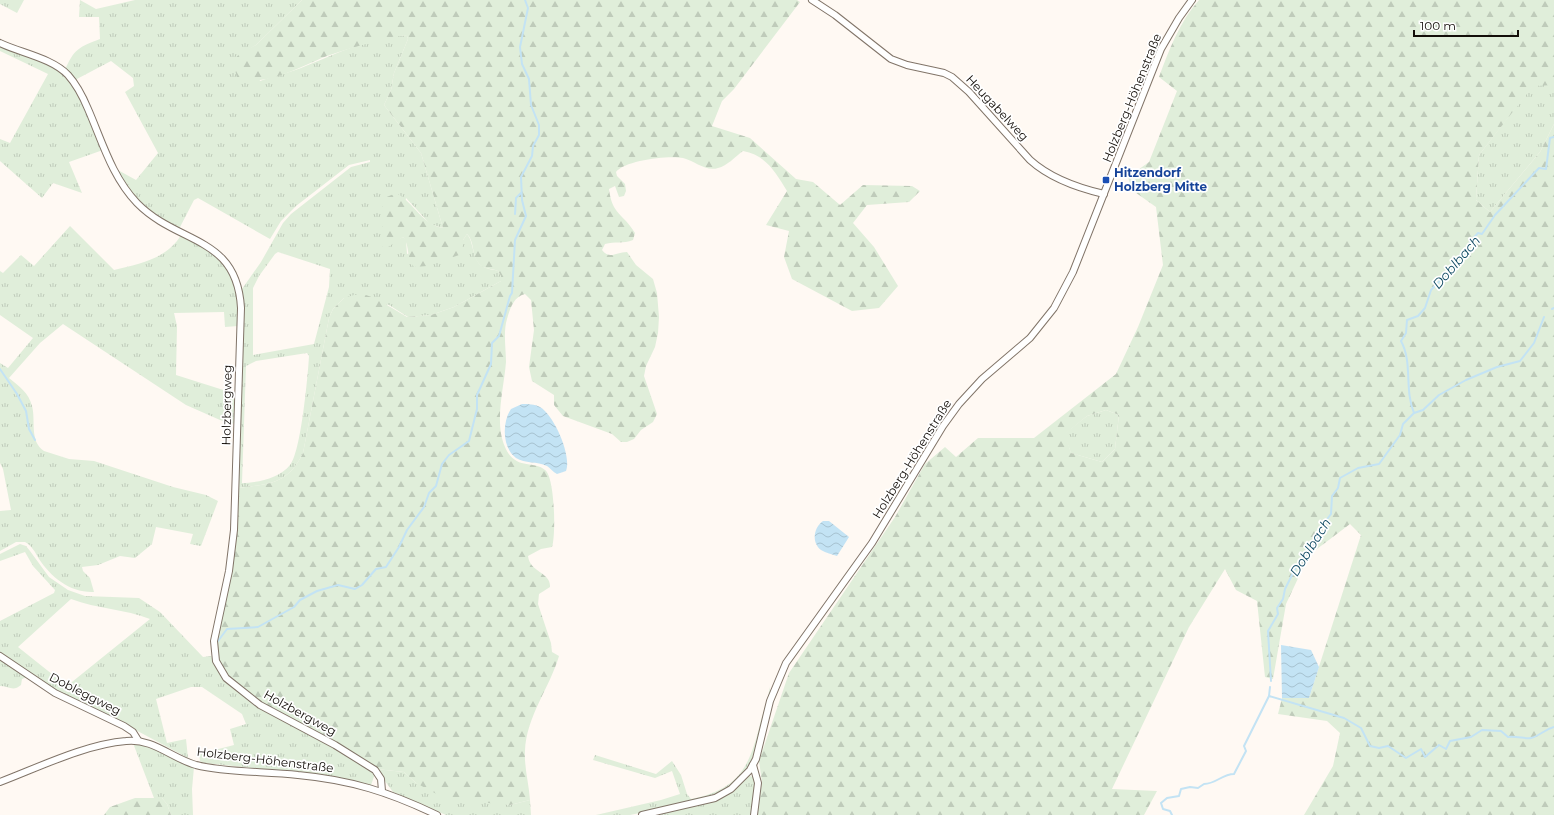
<svg xmlns="http://www.w3.org/2000/svg" width="1554" height="815" font-family="Montserrat,sans-serif">
<style>
.grass{fill:url(#grass-tufts);fill-rule:evenodd}
.forest{fill:url(#forest-firs);fill-rule:evenodd}
.water{fill:url(#water-waves)}
.lines{fill:none;stroke-linecap:round;stroke-linejoin:round}
.stream{stroke:#c3e3f4;stroke-width:2}
.street-casing{stroke:#817468;stroke-width:8}
.street{stroke:#fff;stroke-width:6}
.transit-dot{fill:#1a4fb4;stroke:#fff;stroke-width:1.5}
.labels{text-anchor:middle;stroke-width:3.5;stroke-linejoin:round;paint-order:stroke}
.street-label{font-size:12px;fill:#130e09;stroke:#fff}
.transit-label{font-size:12px;font-weight:bold;fill:#164399;stroke:#fff;text-anchor:start}
.water-label{font-size:13px;font-style:italic;fill:#0c4861;stroke:#fff}
</style>
<defs>
<pattern id="grass-tufts" width="24" height="20" patternUnits="userSpaceOnUse"><rect width="24" height="20" fill="#e0eeda"/><path d="M3 7l-1-3M5 7V3M7 7l1-3M15 17l-1-3M17 17v-4M19 17l1-3" fill="none" stroke="#bfcbba"/></pattern>
<pattern id="forest-firs" width="22" height="20" patternUnits="userSpaceOnUse"><rect width="22" height="20" fill="#e0eeda"/><path d="M5 1l3.5 6h-7zM16 11l3.5 6h-7z" fill="#bfcbba"/></pattern>
<pattern id="water-waves" width="16" height="10" patternUnits="userSpaceOnUse"><rect width="16" height="10" fill="#c3e3f4"/><path d="M0 5q4-4 8 0t8 0" fill="none" stroke="#a7c2d0"/></pattern>
</defs>
<rect width="100%" height="100%" fill="#fff9f3"/>
<g class="grass">
<polygon points="0,0 24,0 17,13 0,4"/>
<path d="M80,0L96,9L135,0H302L256,45L249,49L260,81C273,76 288,73 301,68C327,58 381,32 407,36L408,39L394,73L391,90L384,105L421,153L443,228L430,224L406,198L399,239L403,237L406,240L407,254L463,240L467,234C475,243 471,263 486,268C490,270 494,269 498,271L501,276V281L454,307L431,315L408,317L389,305L344,298L333,309L329,318L303,453C288,484 270,484 238,488L242,289L261,262L283,223L291,214L351,167L370,162V160L349,165L296,206L281,221L270,239L198,198L194,200L179,229C148,211 135,200 116,169L136,180L158,153L125,92L134,86L133,78L111,61L75,80L65,70C74,49 79,47 100,39L99,17H79ZM278,252L330,269L329,287L314,344L253,355V288L259,276L275,254ZM307,353L309,356C308,375 301,453 290,465C280,478 257,483 242,483L246,366L256,361Z"/>
<path d="M0,46C18,53 48,61 63,73C83,91 92,126 103,150L69,162L82,193L53,183L42,198L0,161V139L10,143L48,74L0,51Z"/>
<polygon points="1533,85 1554,85 1554,124 1540,152 1490,212 1476,200 1479,155"/>
<path d="M70,226L114,270C139,264 167,259 181,235C205,248 234,261 238,292C239,303 238,315 238,326L225,327L224,312L174,313L177,326L176,375L236,394L235,424L220,420L186,405L63,324L40,343L9,378C19,386 29,393 32,406C36,420 29,441 44,451L69,459L94,461L173,487L206,495L218,501L201,546L190,544L193,534L156,527L152,544L135,558L120,556L98,565L82,567L83,571L90,578L94,592C70,593 51,577 39,559C35,552 32,546 25,542H16L0,551V511L11,510L3,469L0,463V363L8,368L33,338L0,315V271L3,273L21,255L34,266Z"/>
<polygon points="1106,410 1119,415 1115,449 1102,462 1071,453 1064,434 1087,416"/>
<path d="M20,544L26,546L30,551L49,577L68,590L85,596L139,598L160,612L203,657L211,656L216,667L259,707L334,747L373,772L375,774L371,785L330,776L204,763L200,761L199,754L234,745L230,729L246,724L242,714L202,687H191L156,699L167,743L186,739L188,758L130,727L68,698L0,654V621L54,593L55,590L33,566L25,552L0,561V554ZM71,599C97,609 125,609 150,619L67,686L18,647Z"/>
<path d="M0,658L27,677L22,679L21,685C13,692 9,686 0,686Z"/>
<path d="M770,687V693L754,754L747,770L733,784L714,796L679,805L630,815H596L661,800L680,794L672,771L655,778L593,760L595,755L656,774L672,761L681,775L687,794L691,799C741,789 750,765 761,720C764,709 768,698 770,687Z"/>
<polygon points="133,743 149,746 194,767 192,789 193,815 171,815 167,804 162,798 154,798"/>
<polygon points="376,769 404,772 416,783 510,805 530,800 531,815 446,815 393,792"/>
<polygon points="749,776 754,777 756,783 751,815 653,815 716,800 730,793"/>
</g>
<g class="forest">
<path d="M302,0H797L800,2L734,89L722,101L712,126L750,138L796,179L813,182L840,205L863,185L912,186L920,191L909,202L867,205L853,223L874,247L898,286L879,308L852,311L792,279L784,257L789,231L766,225L787,191C776,173 766,155 743,151C736,156 727,166 718,168C706,172 695,161 683,158C669,155 625,160 616,172L617,176L625,184L626,191L624,196L619,197L615,186L609,189C612,215 623,213 635,233L633,240C623,244 615,241 605,244L602,250C610,260 616,252 627,252L636,265L653,279L657,293L659,317L658,333L655,347L646,366L644,376L657,414L653,422L641,430L634,439L627,442H621L612,434L563,416L554,405V395L532,381L529,367L534,330L531,300L525,294C513,297 510,309 507,319C503,332 506,349 506,362C504,388 494,422 505,447C515,471 534,460 545,470C555,477 556,536 552,547L541,549L528,556C530,573 551,572 550,587L539,594L538,604L551,643L552,652L559,656C550,687 526,717 525,751C524,767 529,784 530,800L510,805L446,799L416,783L404,772L376,769L269,708L228,676L218,660L216,642L235,546L238,488C270,484 288,484 303,453L329,318L333,309L344,298L354,295H366L377,299L407,317L431,315L454,307L501,281V276L498,271C493,269 488,269 483,267C470,259 476,243 467,234L463,240L462,254L427,266L414,267C406,258 410,245 403,237L385,249L382,246V199L396,193C415,203 421,224 443,228L421,153L384,105L391,90L394,73L408,39L407,36C397,35 387,38 377,41C361,45 344,50 327,56C302,66 264,88 237,78L233,61L241,52L256,45Z"/>
<path d="M1199,0H1554V85L1533,86L1479,155L1476,200L1490,212L1540,152L1554,124V815H1304L1333,766L1340,733L1327,721L1278,714L1282,698H1309L1361,535L1350,524L1309,555L1286,604L1273,679L1265,677L1257,601L1236,590L1225,569L1189,627L1112,789L1157,791L1144,815H757L762,782L759,761L789,673L895,517L925,464L945,447L956,457L978,438H1034L1116,374L1138,327L1163,265L1156,207L1132,190L1128,177L1149,162L1177,91L1159,77C1169,50 1180,21 1199,0ZM1106,410L1119,415L1115,449L1102,462L1071,453L1065,434L1087,416Z"/>
<polygon points="135,798 162,798 167,804 171,815 104,815 110,807"/>
</g>
<g class="water">
<path d="M522,404C529,404 534,404 540,407C554,415 572,456 566,471L557,474C553,472 550,468 547,466C537,461 525,464 516,458C502,448 502,422 511,409Z"/>
<path d="M823,521H829L849,537L837,556C832,554 826,553 821,550C811,542 814,527 823,521Z"/>
<polygon points="1281,645 1311,650 1319,667 1309,698 1282,698"/>
</g>
<g class="lines">
<g class="stream">
<polyline points="515,214 516,198 521,193"/>
<polyline points="1552,309 1554,308"/>
<polyline points="0,369 17,394 26,411 29,429 35,440"/>
<polyline points="1414,413 1423,410 1439,395 1466,380 1497,367 1520,361 1534,343 1544,317"/>
<polyline points="218,641 227,629 258,627 294,607 300,600 317,591 338,585 355,589 362,585 376,569 386,567 399,547 407,530 424,507 429,493 436,486 442,464 449,455 469,441 477,409 477,395 491,364 492,343 499,336 510,296 512,293 515,240 526,216 522,200 521,177 532,156 533,146 539,135 539,125 531,105 529,79 522,64 520,47 528,8 525,0"/>
<path d="M1271,681L1268,631L1278,614L1277,608L1283,599L1285,589L1296,567L1317,541L1318,531L1331,514L1332,496L1338,488L1340,478L1358,468L1379,464L1400,435L1403,424L1414,413C1404,389 1413,363 1401,341L1406,333L1407,320L1418,316L1425,308L1431,290L1450,270L1459,256L1466,254L1470,242L1478,233L1482,234L1495,215L1539,168L1546,169L1550,138L1554,137"/>
<path d="M1269,696L1344,718L1361,728L1370,746L1379,748L1388,746L1406,758L1421,749L1425,757L1439,745L1446,749L1450,741L1471,737L1482,730L1501,731L1508,737C1516,736 1526,739 1531,738C1540,736 1543,730 1554,727"/>
<path d="M1172,815L1170,811L1163,809L1161,803L1167,798L1179,796L1181,789L1190,787L1198,788L1204,784C1216,784 1222,774 1234,774L1246,751L1244,746L1269,696L1270,687"/>
</g>
<g class="street-casing">
<g id="street">
<path d="M812,0L835,15L891,59L907,65L944,73L952,77L969,92L1030,160C1051,179 1078,188 1104,194"/>
<path d="M0,43C21,53 52,58 68,75C77,85 83,97 88,109C102,141 112,177 137,203C178,245 237,235 241,308L234,530L229,571L214,641L216,661L226,678L260,705L335,745L375,770L381,779L382,791"/>
<polyline points="0,656 55,693 124,726 133,732 138,740"/>
<polyline points="753,765 758,783 754,815"/>
<path d="M0,782C37,768 86,744 126,741C153,738 171,758 196,765C228,773 266,771 298,775C351,780 389,792 437,815"/>
<polyline points="642,815 715,798 731,789 750,770 756,759 770,701 786,663 872,543 943,426 959,404 982,379 1030,338 1054,308 1073,272 1161,49 1179,18 1192,0"/>
</g>
</g>
<use href="#street" class="street"/>
</g>
<rect class="transit-dot" x="1102" y="176" width="8" height="8" rx="2"/>
<g class="labels">
<g class="street-label">
<text transform="translate(1132 98) rotate(-68)" y="4">Holzberg-Höhenstraße</text>
<text transform="translate(997 108) rotate(47)" y="4">Heugabelweg</text>
<text transform="translate(227 405) rotate(-89)" y="4">Holzbergweg</text>
<text transform="translate(912 459) rotate(-58)" y="4">Holzberg-Höhenstraße</text>
<text transform="translate(85 694) rotate(27)" y="4">Dobleggweg</text>
<text transform="translate(300 713) rotate(29)" y="4">Holzbergweg</text>
<text transform="translate(265 760) rotate(7)" y="4">Holzberg-Höhenstraße</text>
</g>
<g class="transit-label">
<text x="1114" y="177">Hitzendorf<tspan x="1114" dy="14">Holzberg Mitte</tspan></text>
</g>
<g class="water-label">
<text transform="translate(1456 262) rotate(-49)" y="5">Doblbach</text>
<text transform="translate(1310 547) rotate(-58)" y="5">Doblbach</text>
</g>
</g>
<path d="M1414 30v6h104v-6" fill="none" stroke="#130e09" stroke-width="2"/>
<text x="1420" y="30" font-size="12" fill="#130e09" stroke="#ffffff" stroke-width="3" paint-order="stroke">100 m</text>
</svg>
